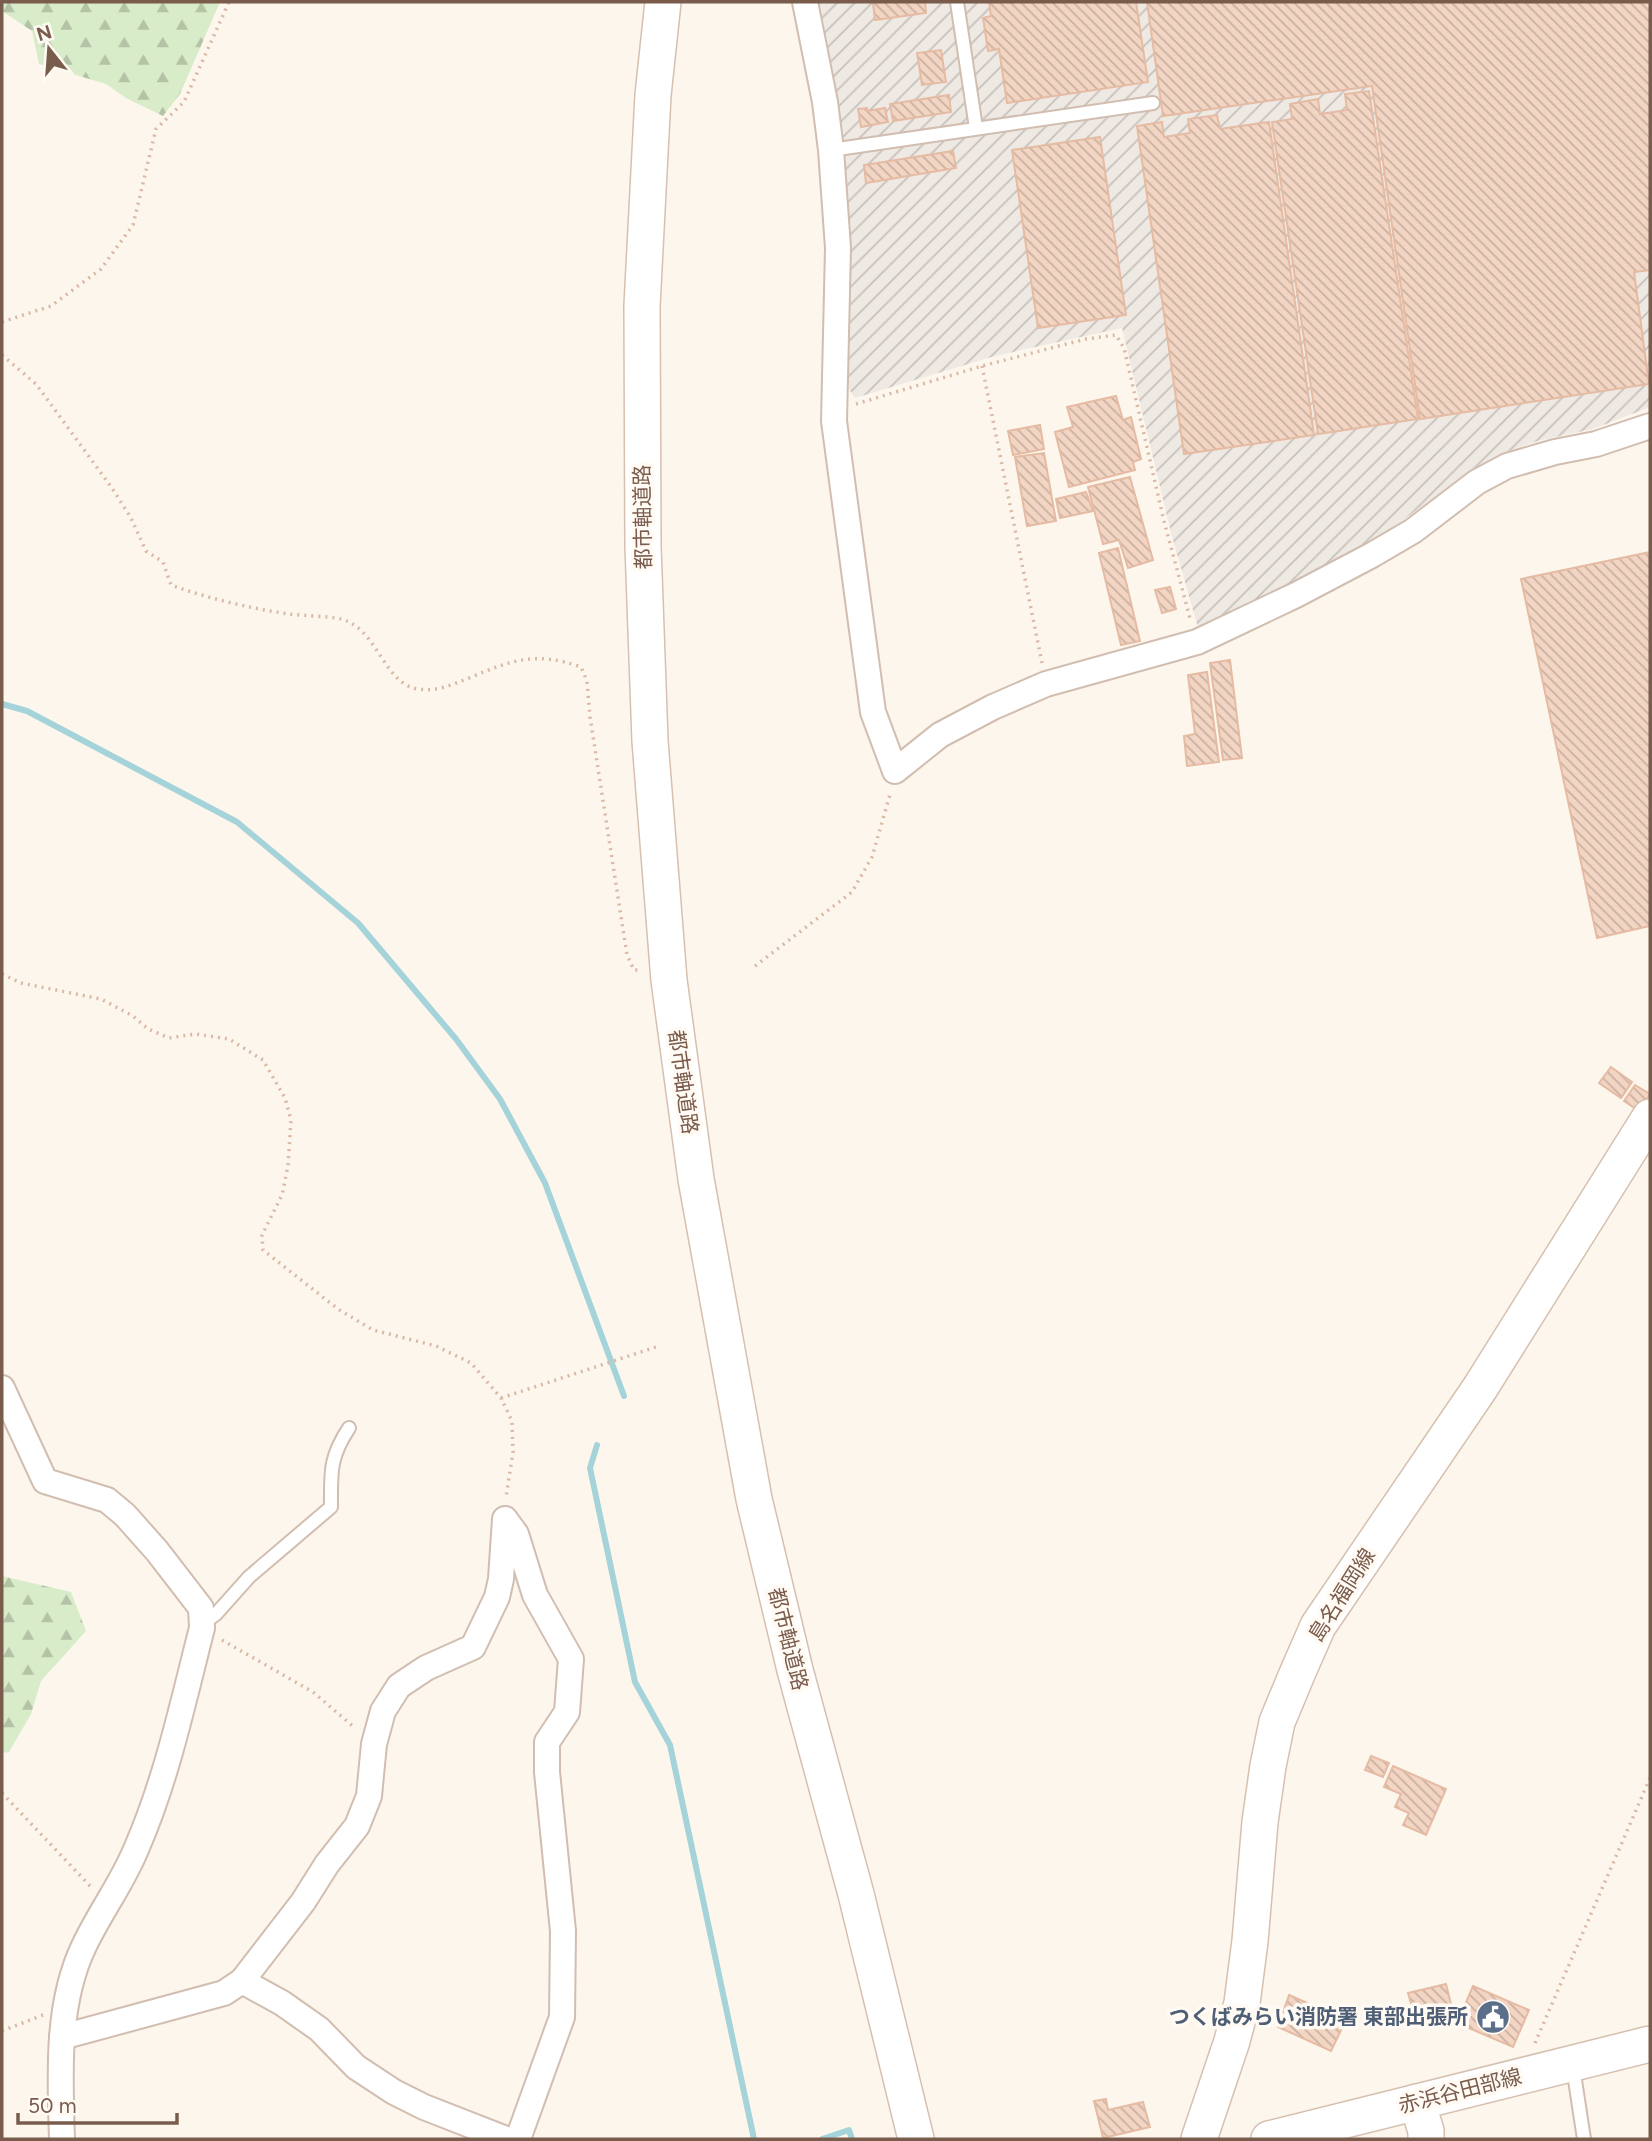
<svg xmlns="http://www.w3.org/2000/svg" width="1652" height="2141" font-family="Figtree,'Noto Sans JP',sans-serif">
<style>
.industrial{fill:url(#industrial-furrows)}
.forest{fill:url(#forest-firs)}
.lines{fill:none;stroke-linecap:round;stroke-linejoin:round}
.stream{stroke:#a5d3da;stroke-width:6}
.building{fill:url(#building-back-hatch);stroke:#e6bba3;stroke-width:2}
.lane-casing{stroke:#d1beb0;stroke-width:16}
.street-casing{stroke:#d1beb0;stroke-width:28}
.secondary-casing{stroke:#d6c0b0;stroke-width:38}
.path{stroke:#d9b8a5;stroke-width:3.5;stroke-dasharray:2 5;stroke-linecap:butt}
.lane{stroke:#fff;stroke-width:12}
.street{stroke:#fff;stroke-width:24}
.secondary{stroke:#fff;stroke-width:35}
.labels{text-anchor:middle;stroke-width:7;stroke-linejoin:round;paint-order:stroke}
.street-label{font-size:21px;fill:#7a5c4d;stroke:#fffaf3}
.service-label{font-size:21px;font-weight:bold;fill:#4e5e75;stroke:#fffaf3;text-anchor:end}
</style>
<defs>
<pattern id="industrial-furrows" width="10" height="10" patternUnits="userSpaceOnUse" patternTransform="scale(1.75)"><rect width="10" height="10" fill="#efe9e4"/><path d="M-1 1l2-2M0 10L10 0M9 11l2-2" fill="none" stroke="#c7c0bb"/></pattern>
<pattern id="forest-firs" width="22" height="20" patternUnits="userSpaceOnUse" patternTransform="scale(1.75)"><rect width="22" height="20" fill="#d8ecc9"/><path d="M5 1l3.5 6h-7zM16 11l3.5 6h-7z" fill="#b4c2a5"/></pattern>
<pattern id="building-back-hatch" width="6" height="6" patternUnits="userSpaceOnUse" patternTransform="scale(1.75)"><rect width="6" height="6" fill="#f3d5c3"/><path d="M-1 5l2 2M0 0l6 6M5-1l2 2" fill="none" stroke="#cab0a1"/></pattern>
</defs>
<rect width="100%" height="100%" fill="#fdf6ec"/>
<polygon class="industrial" points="813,2 1650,2 1650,407 1593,429 1541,440 1502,453 1474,468 1380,537 1336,562 1199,631 1171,533 1122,328 995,356 855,398 845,383"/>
<g class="forest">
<polygon points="2,2 220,2 180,94 163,116 126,98 106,84 39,64 32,31 2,11"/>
<polygon points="2,1576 71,1592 86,1631 41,1681 31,1714 9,1752 2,1753"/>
</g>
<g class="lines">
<g class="stream">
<polyline points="2,704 27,711 237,822 358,923 456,1039 500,1099 545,1183 624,1396"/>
<polyline points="597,1445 590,1468 635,1682 670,1745 754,2139"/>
<polyline points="822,2139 849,2130 852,2139"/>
</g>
</g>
<g class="building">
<polygon points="886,2 925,2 926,13 875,20 873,3"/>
<polygon points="989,2 1136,2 1148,82 1007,103 999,49 988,51 983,18 991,16"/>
<polygon points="1147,2 1650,2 1650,270 1634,272 1649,384 1420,419 1372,86 1163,116"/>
<polygon points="941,50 946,82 922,85 917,53"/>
<polygon points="1369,91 1418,419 1318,434 1272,122 1292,119 1290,104 1318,99 1320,114 1347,110 1345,94"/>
<polygon points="949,95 951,112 893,121 890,104"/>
<polygon points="867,108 867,111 885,108 888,122 861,127 858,109"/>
<polygon points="1217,115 1220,129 1269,122 1314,435 1184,454 1137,126 1162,122 1164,137 1190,133 1188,119"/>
<polygon points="1100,137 1126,315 1038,328 1012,150"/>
<polygon points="953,151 956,168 866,183 864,165"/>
<polygon points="1116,396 1123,420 1131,417 1141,459 1133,462 1135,470 1069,487 1055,432 1073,427 1067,407"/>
<polygon points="1040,425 1044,449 1013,455 1008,431"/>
<polygon points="1044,453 1056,521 1027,526 1015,457"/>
<polygon points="1130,477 1153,560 1128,568 1119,540 1103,544 1088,487"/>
<polygon points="1086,492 1093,511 1060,518 1056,499"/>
<polygon points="1118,548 1140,641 1121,645 1099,553"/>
<polygon points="1650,552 1650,926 1597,938 1521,579"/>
<polygon points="1170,587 1176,609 1162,613 1155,590"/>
<polygon points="1230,660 1242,758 1223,760 1210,663"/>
<polygon points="1207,672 1219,762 1187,766 1184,736 1195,734 1188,675"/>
<polygon points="1611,1067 1632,1082 1621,1098 1599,1083"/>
<polygon points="1635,1085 1650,1094 1639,1111 1624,1101"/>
<polygon points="1371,1756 1389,1763 1383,1777 1365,1770"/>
<polygon points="1393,1766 1446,1789 1426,1835 1403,1825 1409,1813 1395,1807 1401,1794 1384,1787"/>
<polygon points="1446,1984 1454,2016 1431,2023 1429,2013 1415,2017 1408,1993"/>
<polygon points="1473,1986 1529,2010 1513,2047 1457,2023"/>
<polygon points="1289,1995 1346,2020 1331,2051 1278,2027"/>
<polygon points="1106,2099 1108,2110 1143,2102 1150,2127 1103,2138 1094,2101"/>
</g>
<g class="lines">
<g class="lane-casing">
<g id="lane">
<polyline points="957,2 976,128"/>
<polyline points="831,150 1153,103"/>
<path d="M202,1624L216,1614L249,1577L331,1507C331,1473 329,1458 349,1428"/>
<polyline points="1573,2067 1584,2139"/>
</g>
</g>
<g class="street-casing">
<g id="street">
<polyline points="805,2 825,102 831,150 838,248 834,421 873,712 895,771 940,735 993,707 1046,684 1197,642 1296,595 1372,555 1413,531 1477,482 1507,466 1555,452 1596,444 1650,426"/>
<path d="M2,1388L45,1481L107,1500L125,1515L157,1551L201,1608L202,1628C183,1702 167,1778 137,1847C123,1882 100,1912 84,1946C56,2004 60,2076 62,2139"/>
<polyline points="242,1981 303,1902 327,1864 357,1826 369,1796 374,1744 383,1711 399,1686 426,1668 473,1647 497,1597 501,1579 505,1519 516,1534 535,1595 571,1659 567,1712 547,1742 547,1772 563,1931 562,2017 518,2139"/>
<polyline points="62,2037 224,1993 242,1981 282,2003 319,2029 356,2067 394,2092 424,2107 506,2139"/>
</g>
</g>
<g class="secondary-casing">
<g id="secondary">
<polyline points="663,2 653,95 642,306 643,546 650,741 669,980 696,1179 754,1499 795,1670 856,1894 916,2139"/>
<polyline points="1417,2102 1426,2131 1426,2139"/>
<polyline points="1199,2139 1232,2041 1242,2003 1250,1941 1260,1822 1268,1766 1277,1722 1297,1674 1318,1626 1480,1388 1650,1117"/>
<polyline points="1269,2139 1650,2044"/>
</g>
</g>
<g class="path">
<polyline points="2,322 51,306 101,269 133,225 156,129 184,102 229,2"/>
<path d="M2,355L36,384L112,488L131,518L146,551L163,562L171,585C210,599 249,608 289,614C303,616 338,616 347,621C378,634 386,685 418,689C437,692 451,685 469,678C512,660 535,651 581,667L587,681L590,717L627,955L634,970H641"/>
<polyline points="982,366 1042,663"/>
<polyline points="856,404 982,366 1086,339 1116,335 1124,348 1164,521 1191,622"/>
<polyline points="755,966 852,892 872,857 891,791"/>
<polyline points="2,974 21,983 101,999 133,1016 148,1029 169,1038 195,1034 229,1039 263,1060 285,1098 291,1120 288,1166 282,1195 262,1235 263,1250 338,1309 373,1330 436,1346 471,1363 501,1398 512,1421 513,1452 506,1497"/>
<polyline points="501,1398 659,1346"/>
<polyline points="222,1640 313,1692 355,1728"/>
<polyline points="2,1793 92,1888"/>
<polyline points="2,2031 43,2015"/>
<polyline points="1535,2043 1650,1778"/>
</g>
<use href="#lane" class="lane"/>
<use href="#street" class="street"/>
<use href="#secondary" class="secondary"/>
</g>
<defs>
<g id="civic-disc" transform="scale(1.75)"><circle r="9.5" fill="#5c6f8a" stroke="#fffaf3"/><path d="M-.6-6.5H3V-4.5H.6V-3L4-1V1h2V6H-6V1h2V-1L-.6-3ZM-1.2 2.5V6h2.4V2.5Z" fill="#fff"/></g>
</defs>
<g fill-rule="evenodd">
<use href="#civic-disc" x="1493" y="2017"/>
</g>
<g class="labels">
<g class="street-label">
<text transform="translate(643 517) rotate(-91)" y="7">都市軸道路</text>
<text transform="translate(683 1082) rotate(82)" y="7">都市軸道路</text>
<text transform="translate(1342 1595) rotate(-58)" y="7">島名福岡線</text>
<text transform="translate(788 1639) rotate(76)" y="7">都市軸道路</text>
<text transform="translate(1460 2091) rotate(-14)" y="7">赤浜谷田部線</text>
</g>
<g class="service-label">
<text x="1468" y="2024">つくばみらい消防署 東部出張所</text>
</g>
</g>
<rect width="1652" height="2141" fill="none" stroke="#7a5c4d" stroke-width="7"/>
<g transform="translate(49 49) rotate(343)" stroke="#fffaf3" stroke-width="5" paint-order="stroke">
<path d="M0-5L12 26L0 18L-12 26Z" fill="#7a5c4d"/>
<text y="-10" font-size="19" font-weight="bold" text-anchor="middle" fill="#7a5c4d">N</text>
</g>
<path d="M18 2113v10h159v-10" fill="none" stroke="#7a5c4d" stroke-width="3.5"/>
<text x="28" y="2113" font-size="21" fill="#7a5c4d" stroke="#fffaf3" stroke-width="5" paint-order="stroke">50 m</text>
</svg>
